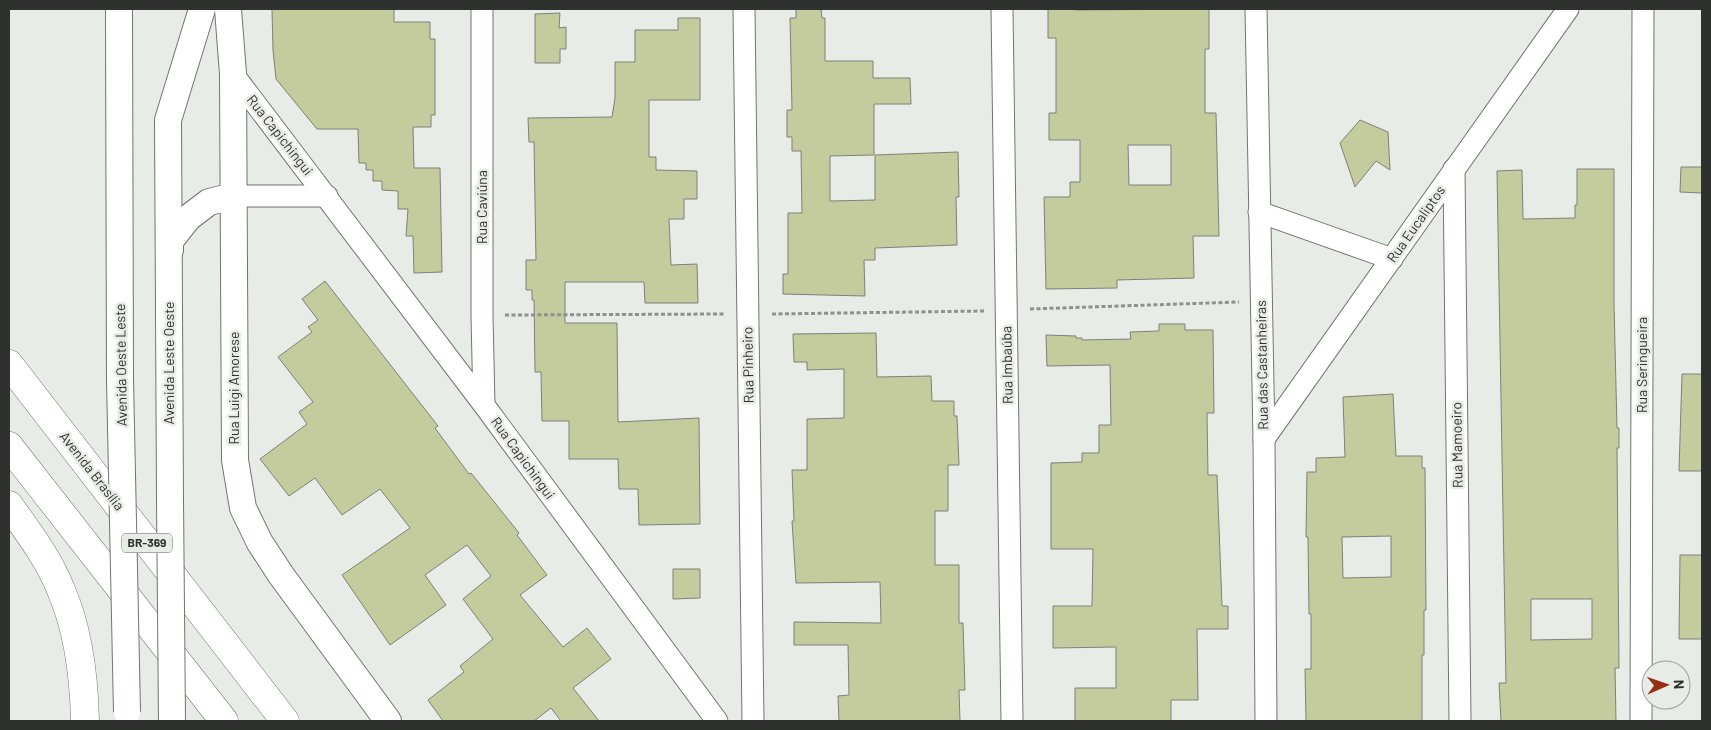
<svg xmlns="http://www.w3.org/2000/svg" width="1711" height="730" font-family="Barlow,sans-serif">
<style>
.building{fill:#c4cb9d;stroke:#7f807a;fill-rule:evenodd}
.lines{fill:none;stroke-linecap:round;stroke-linejoin:round}
.minor-casing{stroke:#717570;stroke-width:23}
.tertiary-casing{stroke:#717570;stroke-width:28}
.trunk-casing{stroke:#717570;stroke-width:29}
.path{stroke:#8e918c;stroke-width:3;stroke-dasharray:4 2.5;stroke-linecap:butt}
.minor{stroke:#fff;stroke-width:21}
.tertiary{stroke:#fff;stroke-width:26}
.trunk{stroke:#fff;stroke-width:28}
.tertiary-bridge-casing{stroke:#717570;stroke-width:28;stroke-linecap:butt}
.tertiary-bridge{stroke:#fff;stroke-width:26}
.labels{text-anchor:middle;stroke-width:5;stroke-linejoin:round;paint-order:stroke}
.shield{fill:#e8ece6;stroke:#666965;stroke-width:1}
.shield-label{font-size:12px;font-weight:bold;fill:#2f312e}
.street-label{font-size:14px;fill:#2f312e;stroke:#e8ece6}
</style>
<rect width="100%" height="100%" fill="#e8ece6"/>
<g class="building">
<polygon points="272,9 394,9 394,22 430,22 430,39 435,39 435,115 431,115 431,127 413,127 414,168 440,168 442,272 414,273 413,236 406,236 408,209 398,209 398,191 382,190 382,181 373,181 373,170 366,170 366,163 359,163 358,129 317,129 276,79 273,50"/>
<polygon points="796,9 821,9 822,18 825,18 825,61 873,61 873,78 910,78 911,104 874,104 874,155 830,156 830,201 875,200 875,155 958,152 959,197 956,197 957,245 875,248 875,260 864,260 865,296 783,294 783,274 788,274 788,213 802,213 801,151 792,151 792,137 787,137 787,110 792,110 790,18 796,18"/>
<path d="M1048,9H1076V10L1209,9V49H1205V113H1216L1219,236H1193L1194,278L1117,280V288L1046,289L1044,197H1070V182H1080V140H1049V113H1056V38H1048ZM1128,145H1171V185H1129Z"/>
<polygon points="560,13 559,28 566,27 566,49 560,49 560,63 535,63 535,14"/>
<polygon points="678,18 700,18 700,100 649,100 649,157 656,157 656,170 697,171 697,199 684,199 684,219 669,219 671,265 697,264 698,303 645,303 644,282 565,282 565,323 617,323 618,422 699,418 700,524 639,525 638,489 619,489 618,459 569,459 569,421 542,421 541,372 535,372 534,300 532,300 532,290 526,290 526,260 536,260 534,142 529,142 528,118 612,117 615,98 615,62 635,62 635,30 678,30"/>
<polygon points="1360,120 1388,132 1390,170 1376,161 1355,187 1340,143"/>
<polygon points="1681,167 1702,167 1702,193 1680,192"/>
<path d="M1577,169H1614V304L1617,428H1619V448H1617L1619,668H1615L1616,721H1501L1499,683H1506L1497,171L1522,170L1523,219L1575,218V205H1577ZM1531,599H1592V639L1531,640Z"/>
<polygon points="325,281 438,426 435,428 469,474 471,473 519,533 517,535 547,575 520,595 563,647 587,628 611,659 573,688 599,721 561,721 551,708 534,721 443,721 428,700 464,672 460,666 493,639 463,599 491,576 467,545 425,575 446,605 390,645 342,575 410,528 380,489 342,515 315,478 289,496 260,459 307,424 299,412 313,402 278,357 312,332 308,327 318,320 302,299"/>
<polygon points="1159,324 1185,324 1185,330 1213,330 1214,413 1207,413 1208,475 1217,475 1222,606 1228,606 1228,629 1197,629 1198,700 1171,700 1171,721 1075,721 1075,688 1116,688 1116,647 1053,648 1053,606 1092,606 1093,549 1051,549 1051,463 1082,462 1082,453 1099,453 1099,425 1111,425 1110,365 1047,366 1046,335 1076,336 1076,338 1082,338 1082,340 1131,339 1130,332 1159,331"/>
<polygon points="876,333 877,377 931,376 932,401 954,401 954,416 957,416 959,465 948,465 948,511 935,511 935,565 959,565 959,623 963,623 965,690 959,690 960,721 839,721 838,696 849,695 848,645 794,645 794,622 881,623 880,582 796,583 792,521 794,521 792,470 807,470 807,419 844,418 844,369 807,370 807,362 794,362 793,334"/>
<polygon points="1682,374 1702,374 1702,471 1679,471"/>
<path d="M1393,394L1396,456H1422V468H1425L1426,610H1424V655H1422V721H1306L1305,669H1311V614H1309L1308,537H1306L1307,472H1316V458L1345,457L1343,397ZM1391,536V577L1343,578L1342,537Z"/>
<polygon points="1680,555 1702,555 1702,639 1679,639"/>
<polygon points="673,569 700,569 700,598 673,599"/>
</g>
<g class="lines">
<g class="minor-casing">
<g id="minor">
<polyline points="482,9 482,316 484,405"/>
<polyline points="744,9 753,721"/>
<polyline points="1002,9 1012,721"/>
<polyline points="1256,9 1264,439 1266,721"/>
<polyline points="233,74 484,405 717,721"/>
<polyline points="1454,169 1460,721"/>
<polyline points="234,196 327,196"/>
<polyline points="1259,212 1392,259"/>
<polyline points="1264,439 1568,9"/>
<polyline points="1641,721 1643,9"/>
</g>
</g>
<g class="tertiary-casing">
<g id="tertiary">
<polyline points="119,9 120,379"/>
<polyline points="228,9 233,74 235,460 243,508 260,543 281,575 388,721"/>
<polyline points="170,250 170,241 188,218 209,202 234,196"/>
<polyline points="170,500 168,120 202,9"/>
</g>
</g>
<g class="trunk-casing">
<g id="trunk">
<polyline points="9,364 285,721"/>
<polyline points="9,446 224,721"/>
<path d="M9,505C28,532 49,559 61,590C79,631 84,677 85,721"/>
</g>
</g>
<g class="path">
<polyline points="1030,309 1239,302"/>
<polyline points="772,314 984,311"/>
<polyline points="505,315 724,314"/>
</g>
<use href="#minor" class="minor"/>
<use href="#tertiary" class="tertiary"/>
<use href="#trunk" class="trunk"/>
<g class="tertiary-bridge-casing">
<g id="tertiary-bridge">
<polyline points="120,379 127,712"/>
<polyline points="170,500 172,721"/>
</g>
</g>
<use href="#tertiary-bridge" class="tertiary-bridge"/>
</g>
<g class="labels">
<rect class="shield" x="122" y="533.5" width="50" height="19" rx="4"/>
<g class="shield-label">
<text x="147" y="547">BR-369</text>
</g>
<g class="street-label">
<text transform="translate(280 135) rotate(52)" y="5">Rua Capichingui</text>
<text transform="translate(482 207) rotate(-90)" y="5">Rua Caviúna</text>
<text transform="translate(1416 224) rotate(-55)" y="5">Rua Eucaliptos</text>
<text transform="translate(169 363) rotate(-90)" y="5">Avenida Leste Oeste</text>
<text transform="translate(121 365) rotate(-91)" y="5">Avenida Oeste Leste</text>
<text transform="translate(748 365) rotate(-91)" y="5">Rua Pinheiro</text>
<text transform="translate(1007 365) rotate(-91)" y="5">Rua Imbaúba</text>
<text transform="translate(1262 365) rotate(-91)" y="5">Rua das Castanheiras</text>
<text transform="translate(1642 365) rotate(-90)" y="5">Rua Seringueira</text>
<text transform="translate(234 388) rotate(-90)" y="5">Rua Luigi Amorese</text>
<text transform="translate(1457 445) rotate(-91)" y="5">Rua Mamoeiro</text>
<text transform="translate(523 458) rotate(54)" y="5">Rua Capichingui</text>
<text transform="translate(92 471) rotate(52)" y="5">Avenida Brasília</text>
</g>
</g>
<rect width="1711" height="730" fill="none" stroke="#2f312e" stroke-width="20"/>
<g transform="translate(1666 685) rotate(88)"><circle r="24" fill="#e8ece6" stroke="#9ea19c"/>
<path d="M0-4L9 19L0 12L-9 19Z" fill="#973013"/>
<text y="-8" font-size="14" font-weight="bold" text-anchor="middle" fill="#2f312e">N</text>
</g>
</svg>
